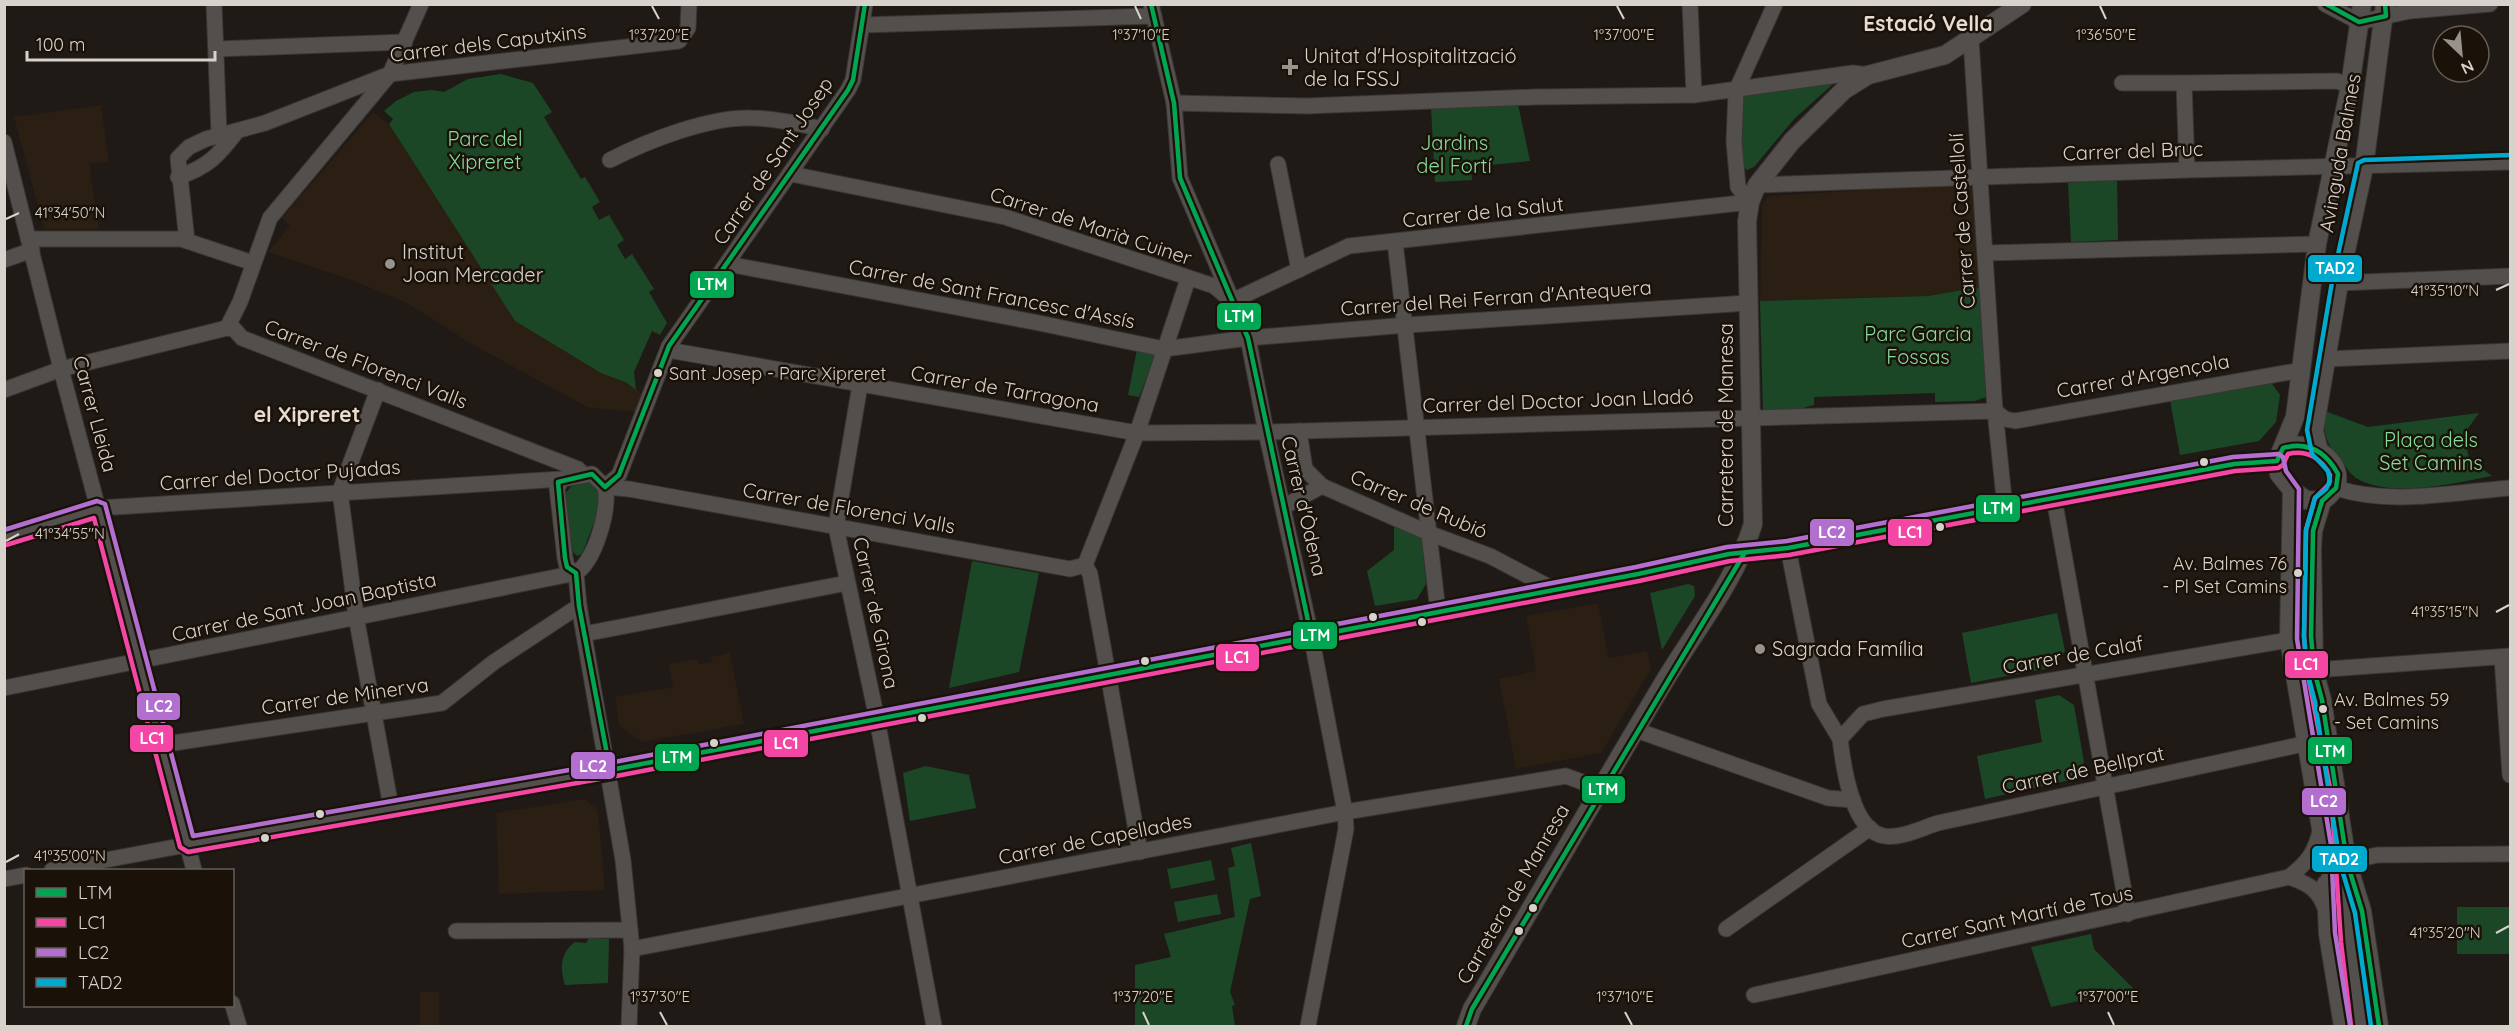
<svg xmlns="http://www.w3.org/2000/svg" width="2515" height="1031" font-family="Quicksand,sans-serif">
<style>
.built{fill:#2b1e13}
.green{fill:#1b4727}
.lines{fill:none;stroke-linecap:round;stroke-linejoin:round}
.minor-casing{stroke:#3a3633;stroke-width:17}
.tertiary-casing{stroke:#3a3633;stroke-width:20}
.minor{stroke:#534f4c;stroke-width:15}
.tertiary{stroke:#534f4c;stroke-width:18}
.bus-1-casing{stroke:#1a1109;stroke-width:9}
.bus-2-casing{stroke:#1a1109;stroke-width:9}
.bus-3-casing{stroke:#1a1109;stroke-width:9}
.bus-4-casing{stroke:#1a1109;stroke-width:9}
.bus-1{stroke:#00a651;stroke-width:4.5}
.bus-2{stroke:#f346a5;stroke-width:4.5}
.bus-3{stroke:#b36fd0;stroke-width:4.5}
.bus-4{stroke:#00a9ce;stroke-width:4.5}
.ticks{fill:none;stroke:#d8d2cc;stroke-width:2}
.poi-dot{fill:#97928c;stroke:#1a1109;stroke-width:2}
.bus-dot{fill:#d8d2cc;stroke:#1a1109;stroke-width:2}
.labels{text-anchor:middle;stroke-width:5;stroke-linejoin:round;paint-order:stroke}
.bus-label{font-size:18px;fill:#d8d2cc;stroke:#1a1109;text-anchor:start}
.street-label{font-size:20px;fill:#d8d2cc;stroke:#1a1109}
.poi-label{font-size:20px;fill:#d8d2cc;stroke:#1a1109;text-anchor:start}
.park-label{font-size:20px;fill:#85dd9c;stroke:#1a1109}
.neighbourhood-label{font-size:21px;font-weight:bold;fill:#e9dcd1;stroke:#1a1109}
.ticks-label{font-size:15px;text-anchor:middle;fill:#d8d2cc;stroke:#1a1109;stroke-width:5;stroke-linejoin:round;paint-order:stroke}
.line-badge{stroke:#1a1109;stroke-width:2}
.badge-label{font-size:16px;text-anchor:middle;font-weight:bold;fill:#fff}
</style>
<rect width="100%" height="100%" fill="#1f1a16"/>
<g class="built">
<polygon points="101,105 109,161 89,164 99,229 44,229 14,117"/>
<polygon points="373,112 389,124 515,321 601,373 627,383 643,394 635,412 587,407 475,346 405,302 351,280 268,252 290,226 282,218"/>
<polygon points="1972,183 1980,287 1928,296 1760,301 1762,205 1769,196"/>
<polygon points="1598,603 1609,658 1647,651 1651,669 1601,753 1516,769 1499,679 1536,671 1526,616"/>
<polygon points="730,653 744,724 642,742 619,726 615,697 673,687 669,664 698,659 699,664 712,662 711,657"/>
<polygon points="584,799 598,810 605,890 499,894 496,813"/>
<rect x="420" y="992" width="19" height="34"/>
</g>
<g class="green">
<polygon points="501,74 533,83 552,112 544,117 581,179 585,177 600,202 592,207 599,220 609,215 624,240 617,245 625,259 632,254 654,289 649,292 667,323 660,335 652,331 634,372 636,390 627,383 601,373 515,321 389,124 393,119 384,111 396,101 414,92 432,90 444,92 468,79"/>
<polygon points="1833,80 1833,84 1794,119 1754,167 1747,170 1740,163 1743,96"/>
<polygon points="1518,104 1530,161 1471,167 1472,180 1435,182 1431,108"/>
<polygon points="2117,179 2118,240 2071,242 2068,183"/>
<polygon points="1980,287 1986,397 1975,401 1935,402 1935,393 1814,397 1814,405 1789,412 1763,411 1760,301 1928,296"/>
<polygon points="1137,349 1156,353 1139,397 1128,395"/>
<polygon points="2270,381 2280,395 2276,422 2259,441 2180,455 2170,400"/>
<path d="M2325,411L2368,427L2479,413L2464,434L2469,459L2492,476C2454,483 2391,499 2356,478C2350,474 2346,466 2341,461C2327,445 2322,432 2325,411Z"/>
<polygon points="588,482 598,489 601,504 582,554 577,556 573,552 565,494 573,484"/>
<polygon points="1394,526 1422,538 1426,584 1417,599 1375,606 1367,571 1394,550"/>
<polygon points="972,561 1039,573 1019,672 949,688"/>
<polygon points="1688,584 1694,586 1695,596 1662,650 1650,593"/>
<polygon points="2057,613 2065,651 2054,667 1971,683 1962,633"/>
<polygon points="2059,695 2074,705 2084,762 2075,779 1985,799 1977,756 2042,742 2035,700"/>
<polygon points="926,766 969,775 976,808 910,821 903,773"/>
<polygon points="1251,843 1261,896 1250,899 1230,992 1235,1005 1232,1006 1235,1026 1135,1026 1135,965 1171,957 1164,934 1235,917 1228,868 1235,866 1231,848"/>
<polygon points="1211,860 1215,880 1171,889 1167,869"/>
<polygon points="1217,894 1221,914 1178,922 1174,902"/>
<rect x="2457" y="907" width="53" height="47"/>
<polygon points="2091,934 2094,949 2134,989 2051,1007 2031,947"/>
<path d="M589,938L609,939L608,983L565,985C560,968 560,953 575,942L586,943Z"/>
</g>
<g class="lines">
<g class="minor-casing">
<g id="minor">
<polyline points="214,4 219,134"/>
<polyline points="1151,4 1174,103 1180,178 1248,338 1266,432 1311,635 1345,812 1346,829 1308,1026"/>
<polyline points="1690,4 1694,95"/>
<polyline points="2325,4 2359,22 2410,11 2490,4"/>
<polyline points="862,25 1154,16"/>
<polyline points="1971,40 1995,411 2005,508"/>
<polyline points="217,49 405,42"/>
<polyline points="2122,83 2184,83"/>
<polyline points="1174,103 1307,106 1535,97 1694,95 1853,73 1868,75"/>
<polyline points="4,142 61,369 194,870"/>
<path d="M610,160C647,141 708,117 750,118C774,118 799,124 822,129"/>
<polyline points="1278,164 1299,270"/>
<polyline points="2187,170 2184,83 2337,81 2350,86"/>
<polyline points="791,174 1005,217 1214,286 1232,301 1349,246 1750,202 1738,187 1734,142 1736,91 1775,4"/>
<path d="M178,177C208,167 218,156 237,131"/>
<polyline points="1757,185 2187,170 2510,162"/>
<polyline points="30,239 181,239 253,263"/>
<polyline points="187,241 178,158 189,147 206,139 265,123 390,74 679,41 688,28 689,4"/>
<polyline points="1395,242 1438,611"/>
<polyline points="1985,253 2317,244"/>
<polyline points="4,260 32,250"/>
<polyline points="728,264 1034,322 1164,349 1248,338 1407,325 1748,303"/>
<polyline points="2339,283 2510,276"/>
<polyline points="227,328 240,302 270,218 390,74 421,4"/>
<polyline points="668,350 1137,433 1266,432 1995,411 2005,419 2015,421 2302,370"/>
<polyline points="2327,359 2510,351"/>
<polyline points="860,385 836,527 877,719 934,1026"/>
<polyline points="4,390 61,369 227,328 234,329 242,338 578,469 583,474"/>
<polyline points="378,390 340,491 356,616 391,807"/>
<polyline points="1299,431 1305,469 1322,486 1431,534 1490,556 1555,590"/>
<polyline points="562,479 557,488 565,558 567,567 576,573"/>
<polyline points="605,487 619,475 669,346 848,90 853,80 865,4"/>
<polyline points="605,487 629,489 1070,569 1085,565"/>
<path d="M2336,488C2391,506 2454,492 2510,488"/>
<polyline points="2054,498 2128,914"/>
<polyline points="1283,507 1322,486"/>
<path d="M4,538L99,508L562,479L592,474L605,487C610,509 595,561 576,573"/>
<polyline points="1788,548 1819,704 1840,739"/>
<polyline points="1085,565 1137,433 1188,279"/>
<polyline points="1085,565 1090,574 1140,852"/>
<polyline points="576,573 579,606 623,860 632,949 629,1026"/>
<polyline points="584,634 847,583"/>
<polyline points="2502,657 2510,775"/>
<polyline points="2314,670 2510,656"/>
<polyline points="4,688 576,573"/>
<polyline points="1636,730 1828,798 1853,800"/>
<path d="M2308,743L1938,823C1922,828 1900,839 1884,836C1851,830 1843,764 1840,739L1863,714L1883,709L2289,640L2312,604"/>
<polyline points="160,745 442,703 494,662 579,606"/>
<polyline points="2347,862 2377,855 2510,854"/>
<polyline points="52,870 320,820 610,770 1638,574 1729,554 1788,548 2234,464 2277,461"/>
<path d="M2289,877C2309,884 2318,889 2325,908"/>
<polyline points="4,879 26,875"/>
<polyline points="1726,929 1870,828"/>
<polyline points="456,931 630,930"/>
<polyline points="632,949 1345,812 1566,776 1601,789"/>
<path d="M1754,995L2289,877C2307,863 2315,853 2320,831"/>
<polyline points="232,1003 239,1026"/>
</g>
</g>
<g class="tertiary-casing">
<g id="tertiary">
<path d="M2283,448C2317,435 2361,475 2322,501L2306,500L2292,490L2279,474L2277,461L2295,417L2317,244L2350,86L2362,4"/>
<polyline points="2319,451 2314,431 2339,283 2364,167 2385,4"/>
<polyline points="2292,490 2289,640 2324,846 2348,941"/>
<polyline points="2322,501 2313,531 2312,549 2314,670 2322,700 2347,862 2362,911 2379,1026"/>
<polyline points="2326,884 2328,934 2343,1026"/>
<polyline points="2347,930 2358,1026"/>
<path d="M1466,1026L1472,1009C1535,902 1597,794 1661,687C1692,634 1735,583 1753,524L1747,221L1750,202L1757,185L1792,141L1844,90L1868,75L1945,55L2022,4"/>
</g>
</g>
<use href="#minor" class="minor"/>
<use href="#tertiary" class="tertiary"/>
<g class="bus-1-casing">
<g id="bus-1">
<path d="M865,4L853,80L848,90L669,346L619,475L605,487L592,474L558,482L565,558L567,567L576,573L579,606L610,770L1638,574L1729,554L1788,548L2234,464L2277,461L2283,448C2308,441 2326,452 2338,474L2336,488L2322,501L2313,531L2311,636L2314,670L2322,700L2347,862L2362,911L2379,1026"/>
<polyline points="1151,4 1174,103 1180,178 1248,338 1311,635"/>
<polyline points="2326,4 2359,22 2386,16 2385,4"/>
<polyline points="1466,1026 1472,1009 1744,554"/>
</g>
</g>
<g class="bus-2-casing">
<path id="bus-2" d="M6,545L94,518L180,847L188,852L611,777L1639,581L1730,561L1789,555L2235,471L2278,468L2283,465L2288,454C2307,449 2322,459 2330,475L2329,484L2315,498L2306,530L2304,637L2307,671L2331,793L2341,942L2351,1026"/>
</g>
<g class="bus-3-casing">
<polyline id="bus-3" points="4,530 97,501 105,504 193,836 609,763 1636,567 1727,547 1787,541 2233,457 2279,454 2283,457 2286,471 2299,489 2297,639 2331,845 2335,933 2350,1025"/>
</g>
<g class="bus-4-casing">
<polyline id="bus-4" points="2371,1026 2355,913 2340,863 2315,702 2307,671 2304,636 2306,530 2315,498 2326,489 2330,481 2328,471 2312,454 2307,430 2332,282 2358,163 2364,160 2510,155"/>
</g>
<use href="#bus-1" class="bus-1"/>
<use href="#bus-2" class="bus-2"/>
<use href="#bus-3" class="bus-3"/>
<use href="#bus-4" class="bus-4"/>
</g>
<path class="ticks" d="M652,6L659,19M1135,6L1141,19M1617,6L1624,19M2100,6L2106,19M6,219L19,213M2496,290L2509,284M6,541L19,534M2496,612L2509,605M6,862L19,855M2496,933L2509,926M660,1012L667,1025M1143,1012L1149,1025M1625,1012L1632,1025M2108,1012L2114,1025"/>
<g class="poi-dot">
<path d="M1287 58h6v6h6v6h-6v6h-6v-6h-6v-6h6z"/>
<circle cx="390" cy="264" r="6"/>
<circle cx="1760" cy="649" r="6"/>
</g>
<g class="bus-dot">
<circle cx="658" cy="373" r="5"/>
<circle cx="2204" cy="462" r="5"/>
<circle cx="1940" cy="527" r="5"/>
<circle cx="2298" cy="573" r="5"/>
<circle cx="1373" cy="617" r="5"/>
<circle cx="1422" cy="622" r="5"/>
<circle cx="1145" cy="661" r="5"/>
<circle cx="2323" cy="709" r="5"/>
<circle cx="922" cy="718" r="5"/>
<circle cx="714" cy="743" r="5"/>
<circle cx="320" cy="814" r="5"/>
<circle cx="265" cy="838" r="5"/>
<circle cx="1533" cy="908" r="5"/>
<circle cx="1519" cy="931" r="5"/>
</g>
<g class="labels">
<g class="bus-label">
<text x="669" y="380">Sant Josep - Parc Xipreret</text>
<text x="2287" y="570" text-anchor="end">Av. Balmes 76<tspan x="2287" dy="23">- Pl Set Camins</tspan></text>
<text x="2334" y="706">Av. Balmes 59<tspan x="2334" dy="23">- Set Camins</tspan></text>
</g>
<g class="street-label">
<text transform="translate(488 43) rotate(-7)" y="7">Carrer dels Caputxins</text>
<text transform="translate(2133 151) rotate(-2)" y="7">Carrer del Bruc</text>
<text transform="translate(2340 153) rotate(-80)" y="7">Avinguda Balmes</text>
<text transform="translate(773 161) rotate(-56)" y="7">Carrer de Sant Josep</text>
<text transform="translate(1483 212) rotate(-6)" y="7">Carrer de la Salut</text>
<text transform="translate(1962 221) rotate(-94)" y="7">Carrer de Castellolí</text>
<text transform="translate(1091 226) rotate(18)" y="7">Carrer de Marià Cuiner</text>
<text transform="translate(992 294) rotate(11)" y="7">Carrer de Sant Francesc d'Assís</text>
<text transform="translate(1496 298) rotate(-4)" y="7">Carrer del Rei Ferran d'Antequera</text>
<text transform="translate(366 364) rotate(21)" y="7">Carrer de Florenci Valls</text>
<text transform="translate(2143 376) rotate(-10)" y="7">Carrer d'Argençola</text>
<text transform="translate(1005 389) rotate(10)" y="7">Carrer de Tarragona</text>
<text transform="translate(1558 401) rotate(-2)" y="7">Carrer del Doctor Joan Lladó</text>
<text transform="translate(95 414) rotate(75)" y="7">Carrer Lleida</text>
<text transform="translate(1726 425) rotate(-90)" y="7">Carretera de Manresa</text>
<text transform="translate(280 475) rotate(-4)" y="7">Carrer del Doctor Pujadas</text>
<text transform="translate(1419 504) rotate(23)" y="7">Carrer de Rubió</text>
<text transform="translate(1304 506) rotate(77)" y="7">Carrer d'Òdena</text>
<text transform="translate(849 508) rotate(10)" y="7">Carrer de Florenci Valls</text>
<text transform="translate(304 607) rotate(-12)" y="7">Carrer de Sant Joan Baptista</text>
<text transform="translate(876 613) rotate(78)" y="7">Carrer de Girona</text>
<text transform="translate(2073 655) rotate(-10)" y="7">Carrer de Calaf</text>
<text transform="translate(345 696) rotate(-8)" y="7">Carrer de Minerva</text>
<text transform="translate(2083 770) rotate(-12)" y="7">Carrer de Bellprat</text>
<text transform="translate(1095 839) rotate(-11)" y="7">Carrer de Capellades</text>
<text transform="translate(1513 894) rotate(-60)" y="7">Carretera de Manresa</text>
<text transform="translate(2017 917) rotate(-12)" y="7">Carrer Sant Martí de Tous</text>
</g>
<g class="poi-label">
<text x="1304" y="63">Unitat d'Hospitalització<tspan x="1304" dy="23">de la FSSJ</tspan></text>
<text x="402" y="259">Institut<tspan x="402" dy="23">Joan Mercader</tspan></text>
<text x="1772" y="656">Sagrada Família</text>
</g>
<g class="park-label">
<text x="485" y="146">Parc del<tspan x="485" dy="23">Xipreret</tspan></text>
<text x="1454" y="150">Jardins<tspan x="1454" dy="23">del Fortí</tspan></text>
<text x="1918" y="341">Parc Garcia<tspan x="1918" dy="23">Fossas</tspan></text>
<text x="2431" y="447">Plaça dels<tspan x="2431" dy="23">Set Camins</tspan></text>
</g>
<g class="neighbourhood-label">
<text x="1928" y="31">Estació Vella</text>
<text x="307" y="422">el Xipreret</text>
</g>
</g>
<g class="ticks-label">
<text x="659" y="40">1°37'20"E</text>
<text x="1141" y="40">1°37'10"E</text>
<text x="1624" y="40">1°37'00"E</text>
<text x="2106" y="40">1°36'50"E</text>
<text x="70" y="218">41°34'50"N</text>
<text x="2445" y="296">41°35'10"N</text>
<text x="70" y="539">41°34'55"N</text>
<text x="2445" y="617">41°35'15"N</text>
<text x="70" y="861">41°35'00"N</text>
<text x="2445" y="938">41°35'20"N</text>
<text x="660" y="1002">1°37'30"E</text>
<text x="1143" y="1002">1°37'20"E</text>
<text x="1625" y="1002">1°37'10"E</text>
<text x="2108" y="1002">1°37'00"E</text>
</g>
<g class="line-badge">
<rect x="2307" y="254" width="56" height="29" rx="6" fill="#00a9ce"/>
<rect x="689" y="270" width="46" height="29" rx="6" fill="#00a651"/>
<rect x="1216" y="302" width="46" height="29" rx="6" fill="#00a651"/>
<rect x="1975" y="494" width="46" height="29" rx="6" fill="#00a651"/>
<rect x="1887" y="518" width="46" height="29" rx="6" fill="#f346a5"/>
<rect x="1809" y="518" width="46" height="29" rx="6" fill="#b36fd0"/>
<rect x="1292" y="621" width="46" height="29" rx="6" fill="#00a651"/>
<rect x="1215" y="643" width="45" height="29" rx="6" fill="#f346a5"/>
<rect x="2284" y="650" width="45" height="29" rx="6" fill="#f346a5"/>
<rect x="136" y="692" width="45" height="29" rx="6" fill="#b36fd0"/>
<rect x="129" y="724" width="45" height="29" rx="6" fill="#f346a5"/>
<rect x="763" y="729" width="46" height="29" rx="6" fill="#f346a5"/>
<rect x="2307" y="736" width="46" height="29" rx="6" fill="#00a651"/>
<rect x="654" y="743" width="46" height="29" rx="6" fill="#00a651"/>
<rect x="570" y="751" width="46" height="29" rx="6" fill="#b36fd0"/>
<rect x="1581" y="775" width="45" height="29" rx="6" fill="#00a651"/>
<rect x="2301" y="787" width="46" height="29" rx="6" fill="#b36fd0"/>
<rect x="2311" y="845" width="57" height="28" rx="6" fill="#00a9ce"/>
</g>
<g class="badge-label">
<text x="2335" y="274">TAD2</text>
<text x="712" y="290">LTM</text>
<text x="1239" y="322">LTM</text>
<text x="1998" y="514">LTM</text>
<text x="1910" y="538">LC1</text>
<text x="1832" y="538">LC2</text>
<text x="1315" y="641">LTM</text>
<text x="1237" y="663">LC1</text>
<text x="2306" y="670">LC1</text>
<text x="159" y="712">LC2</text>
<text x="152" y="744">LC1</text>
<text x="786" y="749">LC1</text>
<text x="2330" y="757">LTM</text>
<text x="677" y="763">LTM</text>
<text x="593" y="772">LC2</text>
<text x="1603" y="795">LTM</text>
<text x="2324" y="807">LC2</text>
<text x="2339" y="865">TAD2</text>
</g>
<rect width="2515" height="1031" fill="none" stroke="#d8d2cc" stroke-width="12"/>
<rect x="24" y="869" width="210" height="138" fill="#1a1109" stroke="#665e57" stroke-width="1.5"/>
<rect x="36" y="888" width="30" height="9" fill="#00a651" stroke="#665e57" stroke-width="1.5"/>
<text x="78" y="899" font-size="18" fill="#d8d2cc">LTM</text>
<rect x="36" y="918" width="30" height="9" fill="#f346a5" stroke="#665e57" stroke-width="1.5"/>
<text x="78" y="929" font-size="18" fill="#d8d2cc">LC1</text>
<rect x="36" y="948" width="30" height="9" fill="#b36fd0" stroke="#665e57" stroke-width="1.5"/>
<text x="78" y="959" font-size="18" fill="#d8d2cc">LC2</text>
<rect x="36" y="978" width="30" height="9" fill="#00a9ce" stroke="#665e57" stroke-width="1.5"/>
<text x="78" y="989" font-size="18" fill="#d8d2cc">TAD2</text>
<g transform="translate(2461 54) rotate(154)"><circle r="28" fill="#1a1109" stroke="#665e57" stroke-width="1.5"/>
<path d="M0-4.5L10 22L0 15L-10 22Z" fill="#97928c"/>
<text y="-9" font-size="16" font-weight="bold" text-anchor="middle" fill="#d8d2cc">N</text>
</g>
<path d="M27 51v9h188v-9" fill="none" stroke="#d8d2cc" stroke-width="3"/>
<text x="36" y="51" font-size="18" fill="#d8d2cc" stroke="#1a1109" stroke-width="4.5" paint-order="stroke">100 m</text>
</svg>
